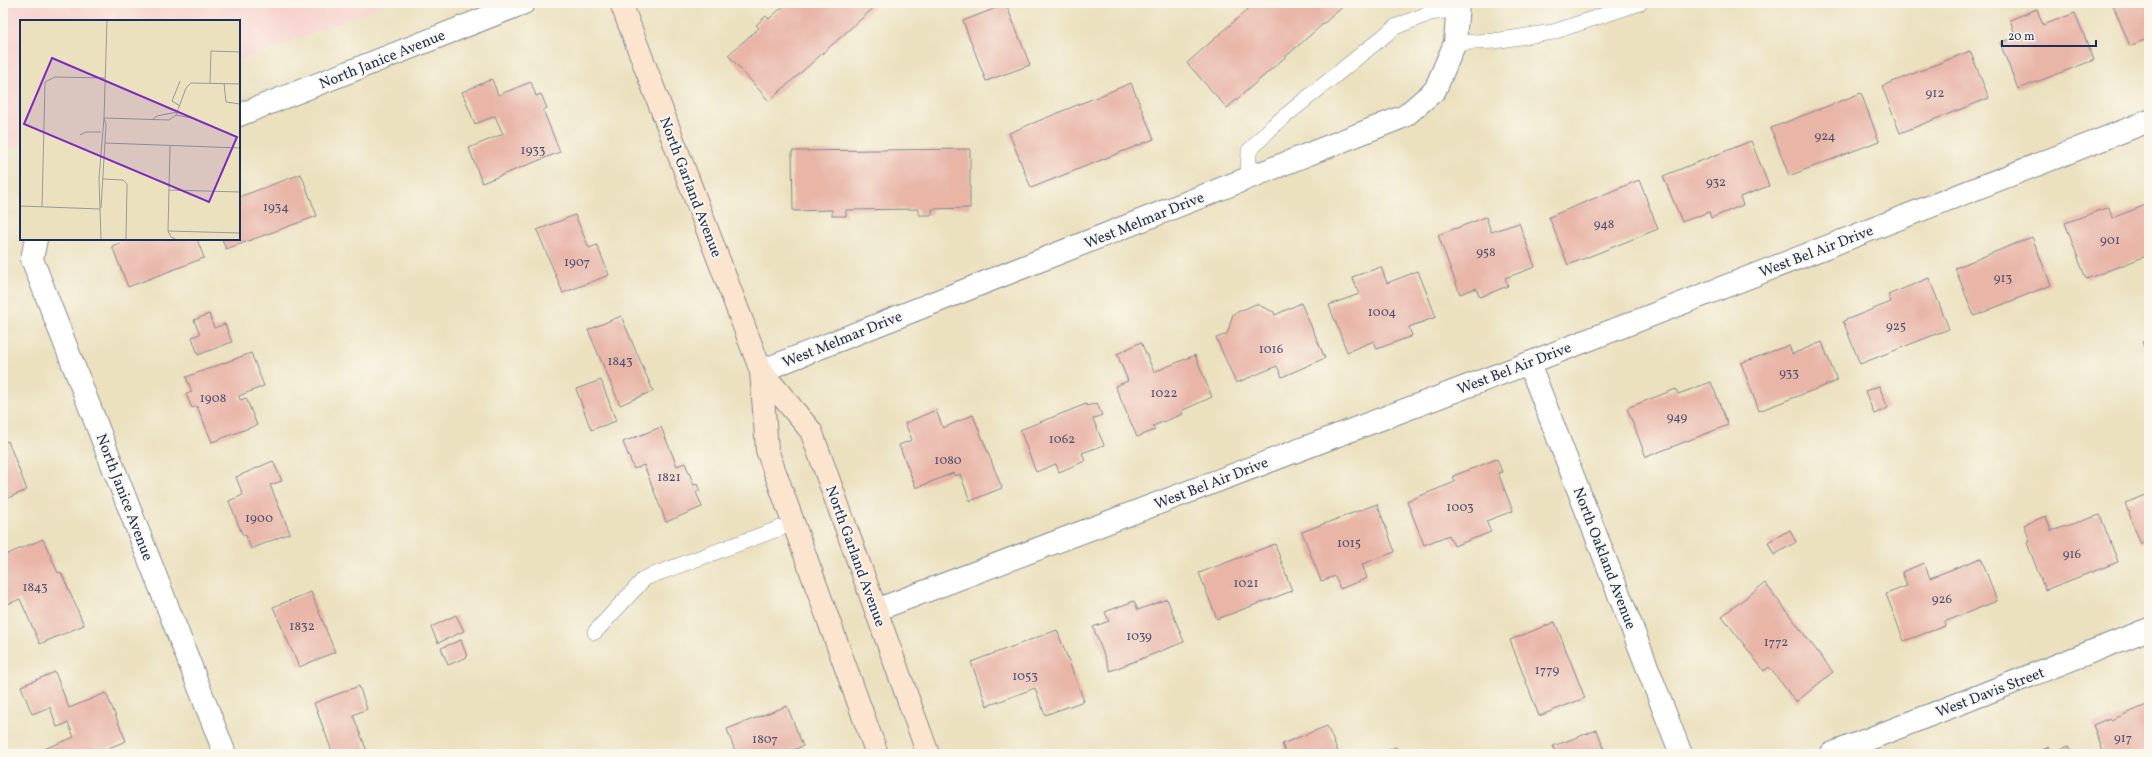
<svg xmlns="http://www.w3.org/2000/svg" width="2152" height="757" font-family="Vollkorn,serif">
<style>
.built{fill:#f7d0ce}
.building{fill:#e8b5a7}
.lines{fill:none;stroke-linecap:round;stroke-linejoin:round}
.service-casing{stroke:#83888e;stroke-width:16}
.minor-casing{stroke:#83888e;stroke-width:24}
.secondary-casing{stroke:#83888e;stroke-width:24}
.service{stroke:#fff;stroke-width:15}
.minor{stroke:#fff;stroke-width:22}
.secondary{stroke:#fce5cf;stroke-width:22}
.labels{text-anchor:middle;stroke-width:4;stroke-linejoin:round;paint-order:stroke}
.number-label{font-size:13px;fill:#4e5070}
.street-label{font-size:15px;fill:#1b2f5e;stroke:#fbf7ec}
.inset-road{fill:none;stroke:#989a98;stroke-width:1}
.view{fill:#7b2cbf;fill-opacity:0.15;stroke:#7b2cbf;stroke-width:2}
.inset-edge{fill:none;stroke:#1b2f5e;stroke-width:2}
</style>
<rect width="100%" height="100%" fill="#fbf7ec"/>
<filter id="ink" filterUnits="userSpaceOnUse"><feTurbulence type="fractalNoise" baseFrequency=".025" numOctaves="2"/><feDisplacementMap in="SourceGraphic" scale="8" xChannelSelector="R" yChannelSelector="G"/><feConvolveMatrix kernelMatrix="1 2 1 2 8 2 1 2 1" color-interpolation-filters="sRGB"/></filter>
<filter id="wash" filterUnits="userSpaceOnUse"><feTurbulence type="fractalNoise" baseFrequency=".012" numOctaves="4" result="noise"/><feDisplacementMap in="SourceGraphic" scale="16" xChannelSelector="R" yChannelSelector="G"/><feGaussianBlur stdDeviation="0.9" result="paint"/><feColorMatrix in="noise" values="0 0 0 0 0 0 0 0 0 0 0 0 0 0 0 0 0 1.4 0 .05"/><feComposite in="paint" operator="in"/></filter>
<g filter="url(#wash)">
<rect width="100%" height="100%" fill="#ebe1bf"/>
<polygon class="built" points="3,3 390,3 239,61 239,21 21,21 21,145 3,152"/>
<g id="blocks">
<g class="building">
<polygon points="787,3 879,3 769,101 728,55 759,28 756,25 766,16 769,19"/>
<polygon points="1255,3 1347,3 1227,108 1187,63"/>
<polygon points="2112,3 2149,3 2149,38 2130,46"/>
<polygon points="1006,4 1030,65 986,81 963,21"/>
<polygon points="2037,9 2043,25 2075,13 2094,60 2018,89 2000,43 2016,37 2010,20"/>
<polygon points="1970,51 1989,98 1900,133 1882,86"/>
<polygon points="492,79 498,95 531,82 536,96 541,94 547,108 543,110 560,152 482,183 469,148 503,134 495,116 475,124 462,92"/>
<polygon points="1131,83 1154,139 1031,188 1009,133"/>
<polygon points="1861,93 1879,141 1789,176 1771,128"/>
<polygon points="1751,141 1769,186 1740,197 1743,205 1711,218 1709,212 1682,222 1663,176"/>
<polygon points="970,149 970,208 932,209 932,215 919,215 919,209 846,210 846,216 832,216 832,210 793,211 792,151"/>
<polygon points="301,174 317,216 226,249 222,239 239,239 239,197"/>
<polygon points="1639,180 1658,229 1568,265 1549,217"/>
<polygon points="2146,205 2149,212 2149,255 2086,279 2065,223 2109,207 2112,218"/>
<polygon points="575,215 589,248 597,245 609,275 563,293 537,230"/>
<polygon points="1486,217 1491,232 1519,223 1535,267 1505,278 1508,286 1480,297 1476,288 1460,294 1438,235"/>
<polygon points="2032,237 2051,285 1974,316 1955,268"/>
<polygon points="130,239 197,239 204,258 128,287 112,246"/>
<polygon points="1381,267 1387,283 1418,271 1436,317 1409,327 1412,336 1377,349 1374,341 1347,352 1329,305 1359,294 1352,277"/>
<polygon points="1929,278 1949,329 1860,364 1843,321 1891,302 1888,295"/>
<polygon points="1301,303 1325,358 1282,377 1277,366 1236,383 1216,338 1227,334 1233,314 1256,304 1274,312 1275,315"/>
<polygon points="209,314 214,328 225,324 232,342 198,355 192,337 200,334 194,320"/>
<polygon points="621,316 653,391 620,405 588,330"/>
<polygon points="2149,339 2149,355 2148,355 2142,342"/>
<polygon points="1141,342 1154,372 1195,355 1212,397 1181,411 1183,414 1153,426 1155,430 1137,437 1115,386 1128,381 1117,354"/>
<polygon points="1822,342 1837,381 1759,411 1741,363 1789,345 1792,354"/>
<polygon points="251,353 264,386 239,396 240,400 246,398 257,425 212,442 197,406 192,408 186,394 192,392 186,377"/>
<polygon points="601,380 616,421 591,430 576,389"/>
<polygon points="1711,382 1728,425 1646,457 1627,408 1676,389 1678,394"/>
<polygon points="1879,386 1888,408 1874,414 1865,391"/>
<polygon points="1097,403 1102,415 1093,419 1104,445 1082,453 1085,461 1059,472 1056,464 1036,472 1020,430 1086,404 1087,406"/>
<polygon points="936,410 943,428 973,415 1002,488 970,501 960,474 955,476 953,473 916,488 899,445 912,440 905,423"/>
<polygon points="661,427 677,466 685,463 694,485 697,484 700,491 696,492 702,507 666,522 644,465 634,469 623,442"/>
<polygon points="8,441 27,490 3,500 3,443"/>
<polygon points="1497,459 1502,472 1498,473 1513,511 1486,521 1491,532 1454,546 1449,535 1424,545 1407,501 1455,482 1453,476"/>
<polygon points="273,461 282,481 270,485 290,533 251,549 246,535 243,536 229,501 243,495 236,477"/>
<polygon points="2149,494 2149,541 2141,544 2125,503"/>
<polygon points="1377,504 1395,552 1362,564 1367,578 1340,589 1335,576 1321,581 1302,532"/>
<polygon points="2100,515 2118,562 2045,590 2027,543 2030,541 2024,525 2046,516 2051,531"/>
<polygon points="1790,530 1796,542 1774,555 1768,542"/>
<polygon points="43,539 58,573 61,572 84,625 40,644 20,599 3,606 3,556"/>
<polygon points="1275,544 1292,591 1217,619 1199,573"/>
<polygon points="1981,558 1997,601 1944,622 1945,626 1904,641 1886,594 1907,586 1902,572 1924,563 1930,578"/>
<polygon points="1765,583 1833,672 1796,702 1769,667 1764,671 1722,616"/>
<polygon points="311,592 335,652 299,667 273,607"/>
<polygon points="1167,599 1184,642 1110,671 1093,627 1109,621 1105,612 1134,601 1138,610"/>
<polygon points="456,615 464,631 438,643 431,627"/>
<polygon points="1555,622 1585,698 1539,716 1510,640"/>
<polygon points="1057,630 1084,701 1045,715 1035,688 987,706 971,662"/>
<polygon points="461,640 467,657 448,665 441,648"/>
<polygon points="55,672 69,708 106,693 126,741 101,751 103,754 46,754 44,749 74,737 68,723 57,727 50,707 32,714 21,686"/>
<polygon points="359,686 367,709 353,715 368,754 333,754 314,703"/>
<polygon points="2149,704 2149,748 2135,754 2104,754 2093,725 2110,718 2111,720"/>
<polygon points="787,706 803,746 793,750 794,754 736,754 727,729"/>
<polygon points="1327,726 1339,754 1286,754 1282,744"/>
<polygon points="1597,730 1606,754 1556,754 1553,746"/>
<polygon points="2069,746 2072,754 2032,754 2049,747 2051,753"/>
<polygon points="1396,747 1398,754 1379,754"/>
<polygon points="381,750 383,754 372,754"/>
</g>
</g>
</g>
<g filter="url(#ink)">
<use href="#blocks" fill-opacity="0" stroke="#83888e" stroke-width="1"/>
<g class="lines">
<g class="service-casing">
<g id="service">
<polyline points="1455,43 1494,41 1553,32 1640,3"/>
<polyline points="1248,179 1249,151 1274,125 1395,27 1430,13 1457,9"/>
<polyline points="595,632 645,578 794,523"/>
</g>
</g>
<g class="minor-casing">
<g id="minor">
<polyline points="239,115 524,3"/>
<polyline points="36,239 32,259 225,754"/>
<polyline points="1529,363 1681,754"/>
<polyline points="761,371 1405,116 1435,90 1455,43 1458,3"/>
<polyline points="876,610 1529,363 2149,121"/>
<polyline points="1831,754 2149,629"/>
</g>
</g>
<g class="secondary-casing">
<g id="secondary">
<polyline points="621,3 761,371 767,450 877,754"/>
<polyline points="761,371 811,431 928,754"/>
</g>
</g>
<use href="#service" class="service"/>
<use href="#minor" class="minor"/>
<use href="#secondary" class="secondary"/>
</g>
</g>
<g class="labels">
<g class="number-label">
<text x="1935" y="97">912</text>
<text x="1825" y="140">924</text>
<text x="533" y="154">1933</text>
<text x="1716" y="186">932</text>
<text x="276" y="211">1934</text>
<text x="1604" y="228">948</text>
<text x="2110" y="244">901</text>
<text x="1486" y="256">958</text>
<text x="577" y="266">1907</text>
<text x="2003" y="282">913</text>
<text x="1382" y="316">1004</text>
<text x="1896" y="330">925</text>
<text x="1271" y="353">1016</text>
<text x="620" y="365">1843</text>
<text x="1789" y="377">933</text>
<text x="1164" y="397">1022</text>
<text x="213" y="402">1908</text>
<text x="1677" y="421">949</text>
<text x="1062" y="443">1062</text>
<text x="948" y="464">1080</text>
<text x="669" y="481">1821</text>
<text x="1460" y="511">1003</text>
<text x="259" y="522">1900</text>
<text x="1349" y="547">1015</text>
<text x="2072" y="558">916</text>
<text x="1246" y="587">1021</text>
<text x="35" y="591">1843</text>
<text x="1942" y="603">926</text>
<text x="302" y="630">1832</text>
<text x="1139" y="640">1039</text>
<text x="1776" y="646">1772</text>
<text x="1547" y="674">1779</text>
<text x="1025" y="680">1053</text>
<text x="2123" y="742">917</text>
<text x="765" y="743">1807</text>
</g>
<g class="street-label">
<text transform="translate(382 59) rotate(-22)" y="5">North Janice Avenue</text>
<text transform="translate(691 187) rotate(69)" y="5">North Garland Avenue</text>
<text transform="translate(1144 220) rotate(-22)" y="5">West Melmar Drive</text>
<text transform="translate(1816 251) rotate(-21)" y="5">West Bel Air Drive</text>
<text transform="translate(842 339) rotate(-22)" y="5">West Melmar Drive</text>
<text transform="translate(1514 368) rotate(-21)" y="5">West Bel Air Drive</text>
<text transform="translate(1211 483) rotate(-21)" y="5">West Bel Air Drive</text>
<text transform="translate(125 497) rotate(69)" y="5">North Janice Avenue</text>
<text transform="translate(856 556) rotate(70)" y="5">North Garland Avenue</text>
<text transform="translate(1605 558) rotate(69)" y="5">North Oakland Avenue</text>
<text transform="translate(1990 692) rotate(-21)" y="5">West Davis Street</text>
</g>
</g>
<g transform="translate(20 20)">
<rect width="220" height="220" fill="#ebe1bf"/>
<path class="inset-road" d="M190,63L191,31L220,32M204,63L206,82L220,84M160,86L152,81L160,61M156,95L176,99M84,98L149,100L156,95L166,68L171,63L220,64M133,99L137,96L157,92M60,115L66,112H81M85,123L220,128M150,126L148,211L151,217L157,220M83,159L103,160L107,164L106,220M149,170L220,172M0,186L80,189M22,187L25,62L35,57L85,58M81,188L86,105L84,98M148,211L220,213M81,220L79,158L84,98L87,0"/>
<path class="view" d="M32,38L217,117L189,182L4,104Z"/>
<rect width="220" height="220" class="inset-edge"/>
</g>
<rect width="2152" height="757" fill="none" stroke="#fbf7ec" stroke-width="16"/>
<path d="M2002 40v6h94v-6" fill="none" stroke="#1b2f5e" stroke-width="2"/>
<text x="2008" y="40" font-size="12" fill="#1b2f5e" stroke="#fbf7ec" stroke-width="3" paint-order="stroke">20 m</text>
</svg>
